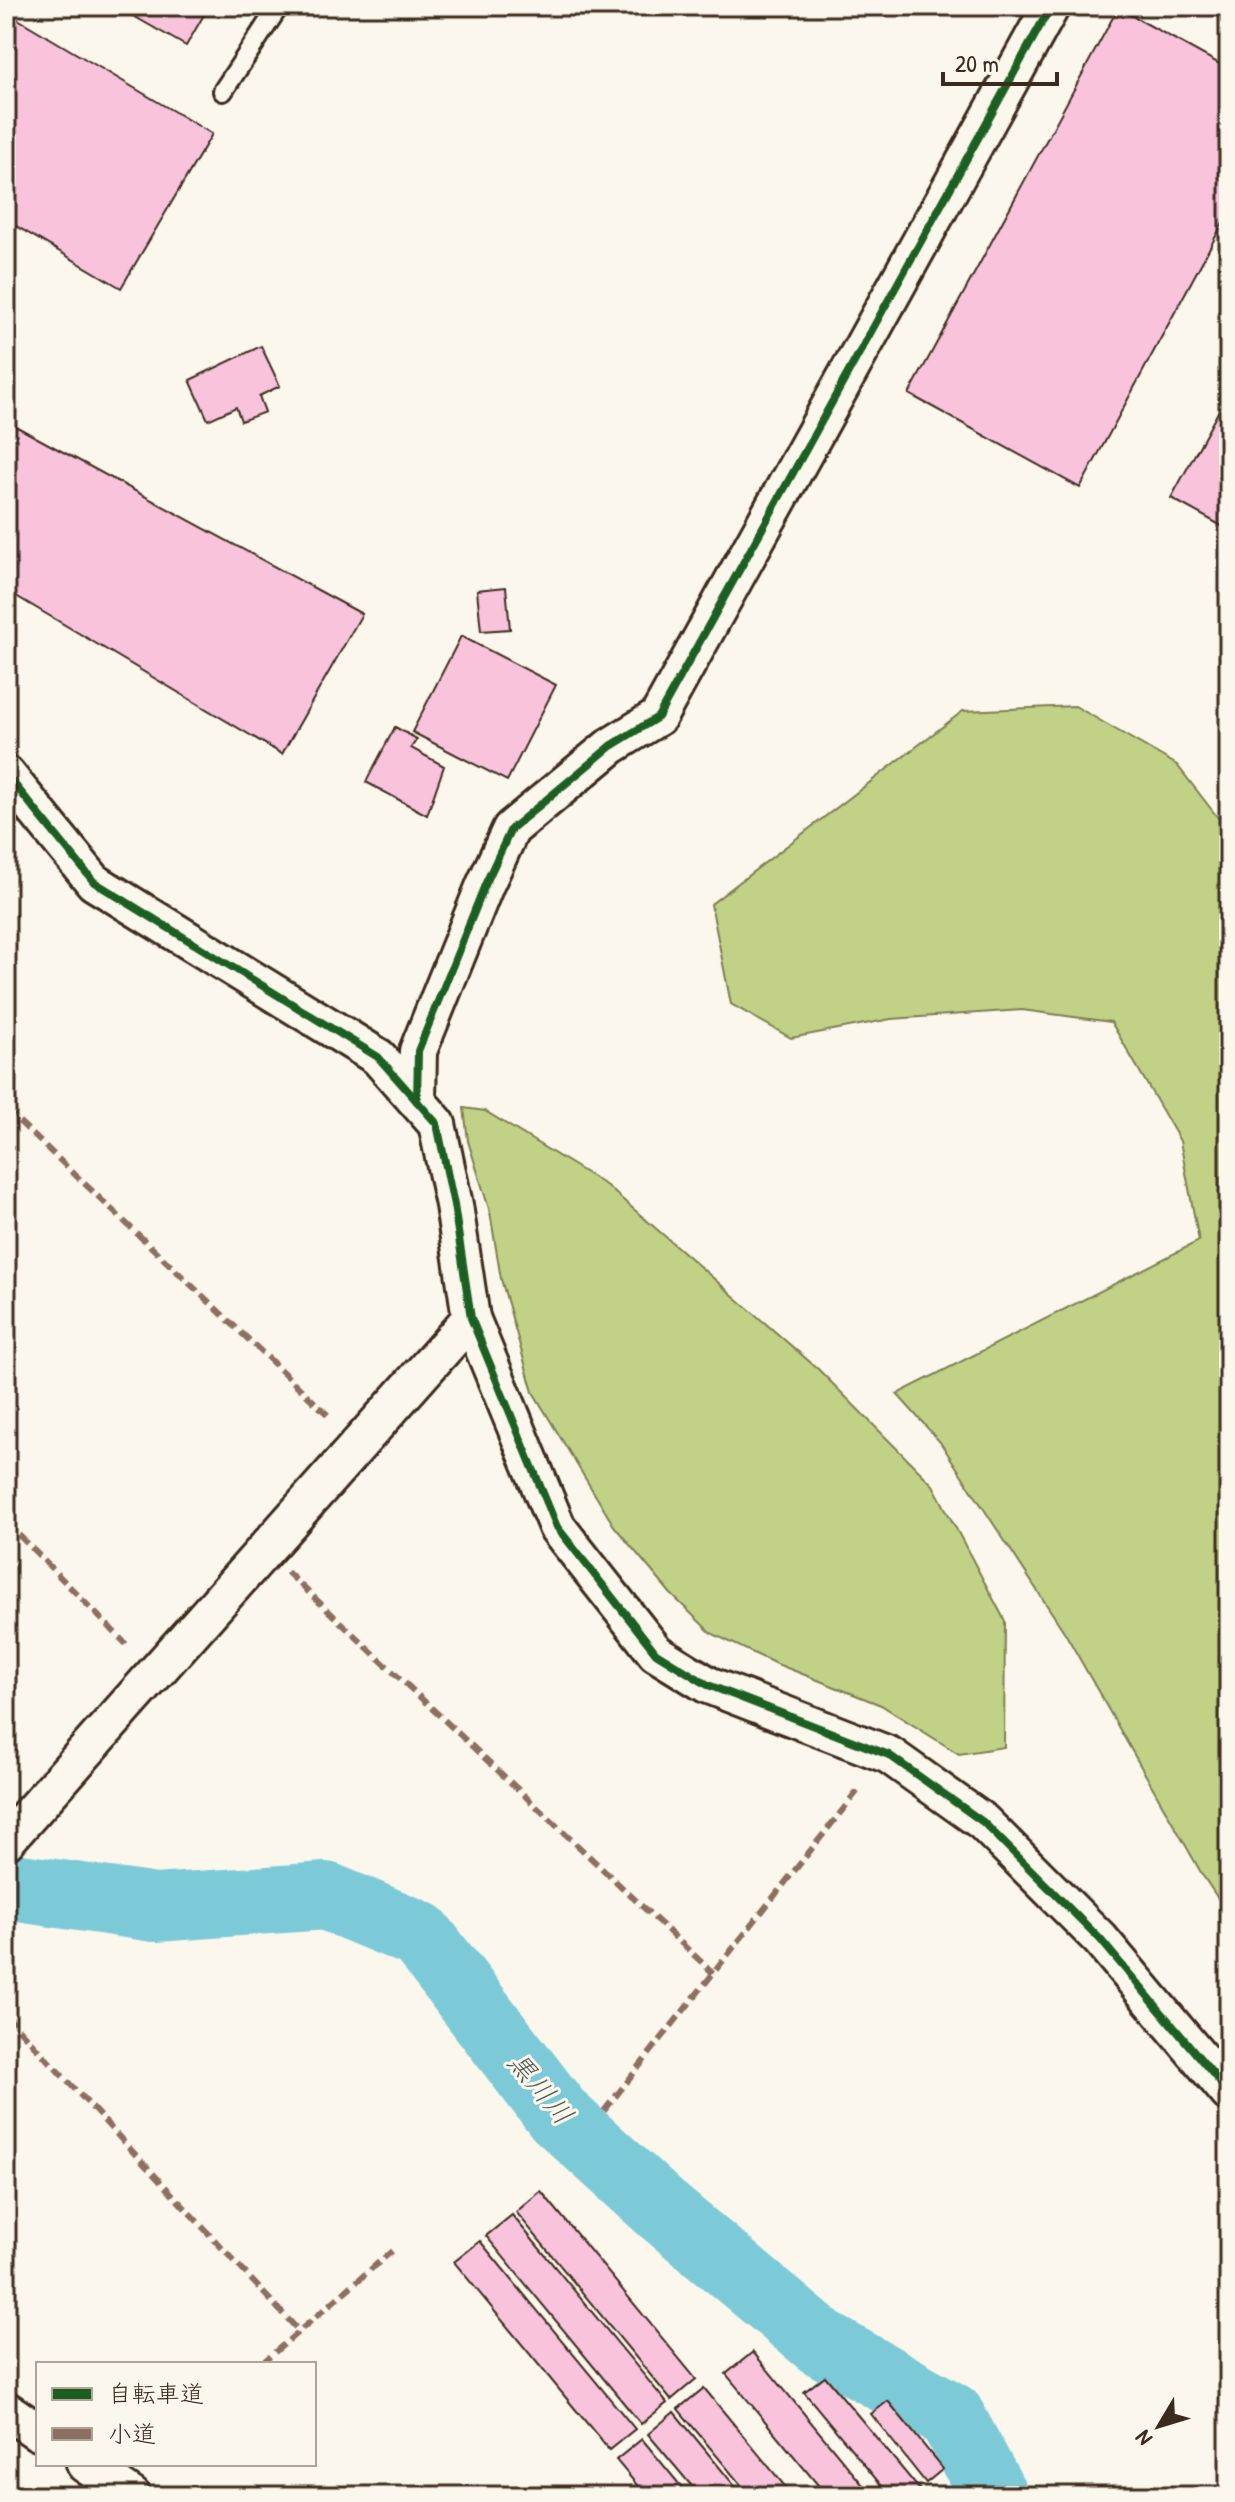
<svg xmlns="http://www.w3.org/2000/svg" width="1235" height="2502" font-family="'Patrick Hand','Klee One',sans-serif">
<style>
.green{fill:#c1d287;stroke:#7e7e52;stroke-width:2}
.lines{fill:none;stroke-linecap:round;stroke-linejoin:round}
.river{stroke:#7bcad7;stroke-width:68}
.building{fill:#f9c3dc;stroke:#3b2a1e;stroke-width:2}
.service-casing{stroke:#3b2a1e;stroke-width:24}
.minor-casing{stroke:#3b2a1e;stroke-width:42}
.service{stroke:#fbf7ec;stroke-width:18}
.minor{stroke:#fbf7ec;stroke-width:36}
.quiet{stroke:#8d6e63;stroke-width:6;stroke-dasharray:12 6;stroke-linecap:butt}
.cycleway-casing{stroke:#fbf7ec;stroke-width:13}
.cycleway{stroke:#1b5e20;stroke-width:8}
.labels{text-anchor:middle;stroke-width:6;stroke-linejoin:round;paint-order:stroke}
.water-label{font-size:28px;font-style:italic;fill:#4e5a56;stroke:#fbf7ec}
</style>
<rect width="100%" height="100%" fill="#fbf7ec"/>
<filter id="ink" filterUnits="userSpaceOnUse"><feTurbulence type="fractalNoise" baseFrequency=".0125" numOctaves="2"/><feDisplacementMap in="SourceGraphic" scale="16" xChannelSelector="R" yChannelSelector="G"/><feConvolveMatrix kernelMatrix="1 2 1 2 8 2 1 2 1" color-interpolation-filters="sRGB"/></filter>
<g filter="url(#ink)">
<g class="green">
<polygon points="1075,706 1177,765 1229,832 1229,1915 1203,1876 1065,1633 940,1442 897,1394 1199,1241 1180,1141 1111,1022 1022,1010 891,1019 791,1038 731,1004 711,904 963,711"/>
<polygon points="464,1108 485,1111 607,1186 818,1369 933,1485 1005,1621 1004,1747 959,1754 881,1705 772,1662 711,1633 670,1593 614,1526 533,1392 501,1279 490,1212 468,1141"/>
</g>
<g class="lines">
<polyline class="river" points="6,1886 155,1908 326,1896 420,1935 559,2116 661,2209 820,2342 951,2416 994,2496"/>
</g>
<g class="building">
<polygon points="116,6 209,6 186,46"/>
<polygon points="1118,8 1229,69 1229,212 1080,488 909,394"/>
<polygon points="6,12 212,134 121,288 6,220"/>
<polygon points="261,346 280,386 259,396 265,412 241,421 236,407 208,420 190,380"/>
<polygon points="1229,392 1229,530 1171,498"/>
<polygon points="6,421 362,614 282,754 6,590"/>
<polygon points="506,587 510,629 481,631 477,590"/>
<polygon points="461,636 556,685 507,781 412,732"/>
<polygon points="395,727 417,739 411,748 444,766 427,815 366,782"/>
<polygon points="541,2191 696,2379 671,2400 516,2212"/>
<polygon points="512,2215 667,2403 641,2424 486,2236"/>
<polygon points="480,2241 635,2429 609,2450 454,2262"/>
<polygon points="753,2352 872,2496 827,2496 726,2374"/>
<polygon points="825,2376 925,2496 890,2496 804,2392"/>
<polygon points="704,2388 793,2496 750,2496 678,2409"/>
<polygon points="888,2401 943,2469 926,2483 871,2414"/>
<polygon points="674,2412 743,2496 700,2496 648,2434"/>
<polygon points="642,2439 689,2496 646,2496 616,2460"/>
</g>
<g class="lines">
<g class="service-casing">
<polyline id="service" points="223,91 279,6"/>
</g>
<g class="minor-casing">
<g id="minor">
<polyline points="6,774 94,882 378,1057 437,1124 454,1205 471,1318 557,1527 656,1653 708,1685 889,1755 983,1822 1100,1939 1229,2093"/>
<polyline points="417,1101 418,1051 485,885 511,829 611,746 658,717 1051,6"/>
<polyline points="6,1841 471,1318"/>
<polyline points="6,2410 38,2432"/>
<polyline points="85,2464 132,2496"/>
</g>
</g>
<use href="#service" class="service"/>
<use href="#minor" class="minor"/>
<g class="quiet">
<polyline points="6,1109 329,1416"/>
<polyline points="6,1522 126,1644"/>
<polyline points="287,1572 713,1973"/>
<polyline points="6,2015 299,2331"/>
<polyline points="604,2111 860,1788"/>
<polyline points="261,2364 392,2251"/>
</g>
<g class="cycleway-casing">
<g id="cycleway">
<polyline points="6,774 94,882 378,1057 437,1124 454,1205 471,1318 557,1527 656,1653 708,1685 889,1755 983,1822 1100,1939 1229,2093"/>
<polyline points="417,1101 418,1051 485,885 511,829 611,746 658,717 1051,6"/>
</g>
</g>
<use href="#cycleway" class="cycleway"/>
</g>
</g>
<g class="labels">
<g class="water-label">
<text transform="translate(541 2088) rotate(50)" y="10">黒川川</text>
</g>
</g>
<rect width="1235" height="2502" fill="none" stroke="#fbf7ec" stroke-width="32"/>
<rect x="16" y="16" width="1203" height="2470" fill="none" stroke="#3b2a1e" stroke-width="3" filter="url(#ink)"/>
<rect x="36" y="2362" width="280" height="104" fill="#fbf7ec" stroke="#aea59a" stroke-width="2"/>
<rect x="52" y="2388" width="40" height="12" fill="#1b5e20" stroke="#aea59a" stroke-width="2"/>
<text x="108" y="2402" font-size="24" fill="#3b2a1e">自転車道</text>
<rect x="52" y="2428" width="40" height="12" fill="#8d6e63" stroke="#aea59a" stroke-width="2"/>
<text x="108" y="2442" font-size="24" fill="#3b2a1e">小道</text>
<g transform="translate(1159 2426) rotate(232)" stroke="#fbf7ec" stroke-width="6" paint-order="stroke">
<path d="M0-6L14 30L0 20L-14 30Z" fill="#3b2a1e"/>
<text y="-12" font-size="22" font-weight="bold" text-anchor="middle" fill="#3b2a1e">N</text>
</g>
<path d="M943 72v12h114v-12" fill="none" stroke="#3b2a1e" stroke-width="4"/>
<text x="955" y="72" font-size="24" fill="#3b2a1e" stroke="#fbf7ec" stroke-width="6" paint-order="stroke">20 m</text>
</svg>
